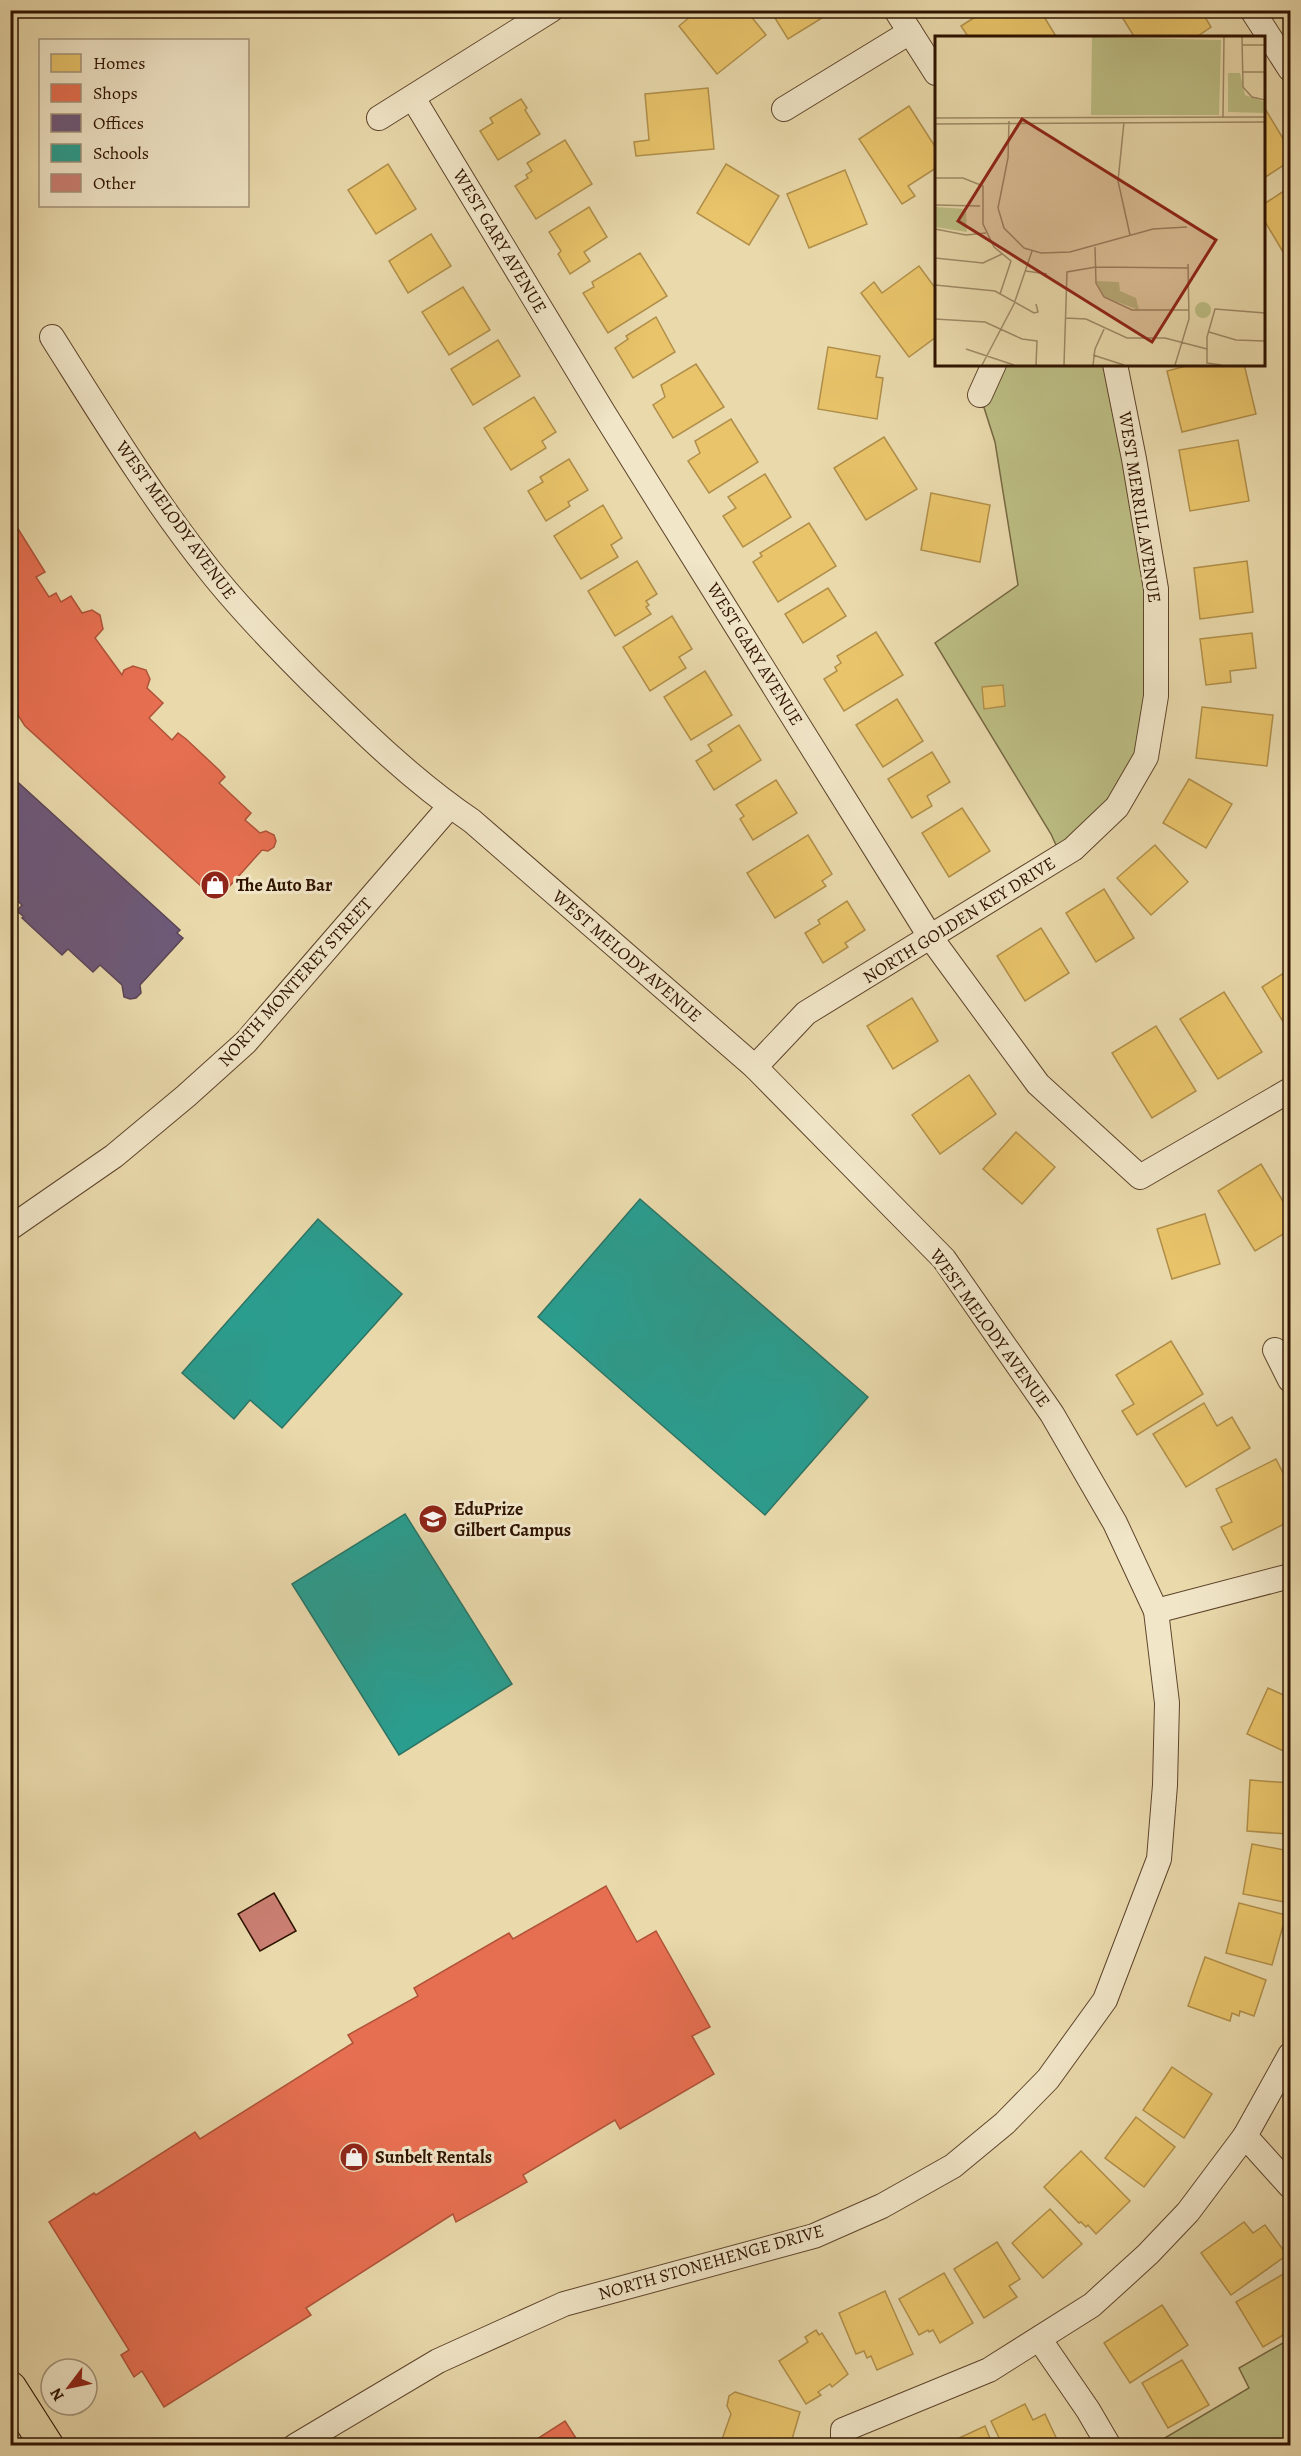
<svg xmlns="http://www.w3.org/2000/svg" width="1301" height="2456" font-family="Alegreya,serif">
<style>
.green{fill:#bcbe84;stroke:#766842;stroke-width:1.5}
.homes{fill:#e9c46a;stroke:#b18f4a;stroke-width:1.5}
.shops{fill:#e76f51;stroke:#b05339;stroke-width:1.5}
.offices{fill:#6d597a;stroke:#5a4455;stroke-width:1.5}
.schools{fill:#2a9d8f;stroke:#2c7464;stroke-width:1.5}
.building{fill:#ca7f72;stroke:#2f1300;stroke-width:1.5}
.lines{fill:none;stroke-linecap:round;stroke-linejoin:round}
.minor-casing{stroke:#5e442b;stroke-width:26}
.primary-casing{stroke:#2f1300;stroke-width:35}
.minor{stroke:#f1e6c8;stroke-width:24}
.primary{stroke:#e9d9ab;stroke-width:33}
.labels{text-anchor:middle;stroke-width:6;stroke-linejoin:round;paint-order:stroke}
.street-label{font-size:18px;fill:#2f1300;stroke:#f1e6c8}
.poi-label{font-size:18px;font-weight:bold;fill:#2f1300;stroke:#f1e6c8;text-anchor:start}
.inset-road{fill:none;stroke:#9f8a67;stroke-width:1.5}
.view{fill:#8f2418;fill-opacity:0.15;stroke:#8f2418;stroke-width:3}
.inset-edge{fill:none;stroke:#2f1300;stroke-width:3}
</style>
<rect width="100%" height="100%" fill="#e9d9ab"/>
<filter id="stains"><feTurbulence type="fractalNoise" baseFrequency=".00333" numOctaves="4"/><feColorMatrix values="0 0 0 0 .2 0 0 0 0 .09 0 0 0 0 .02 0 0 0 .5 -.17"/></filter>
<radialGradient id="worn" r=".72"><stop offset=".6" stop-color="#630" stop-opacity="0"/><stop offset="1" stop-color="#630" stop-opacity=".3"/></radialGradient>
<g class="green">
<polygon points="994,365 1115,365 1156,589 1146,757 1062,858 1051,834 935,643 1018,585 995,442 980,395"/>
<polygon points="1290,2339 1290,2445 1153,2445 1249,2388 1239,2368"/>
</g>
<g class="homes">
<polygon points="698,10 746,10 766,35 717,74 679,26"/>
<polygon points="770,10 835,10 788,39"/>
<polygon points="986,10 1040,10 1057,38 969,38 961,26"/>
<polygon points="1121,10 1201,10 1211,27 1195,38 1135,38 1119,12"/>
<polygon points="708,88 714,149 636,156 634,142 649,140 645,94"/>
<polygon points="521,99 527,108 525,110 540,134 498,160 480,131 493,123 490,118"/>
<polygon points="909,106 936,148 936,168 908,186 915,196 902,204 859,139"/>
<polygon points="1264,107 1290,150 1290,161 1264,178"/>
<polygon points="565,140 592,184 536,219 515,186 528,178 526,175 532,171 527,163"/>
<polygon points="388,164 416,209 376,234 348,190"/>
<polygon points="726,164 779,196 749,245 697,213"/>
<polygon points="845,170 867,224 809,248 787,194"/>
<polygon points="1290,187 1290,261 1289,262 1264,220 1264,204"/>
<polygon points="589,207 607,237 584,252 590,261 570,274 558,254 561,251 549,232"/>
<polygon points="431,234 451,266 408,293 389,261"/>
<polygon points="640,253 667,296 608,333 583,293 594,287 592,282"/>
<polygon points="919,266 936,289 936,337 909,357 861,293 874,282 882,293"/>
<polygon points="463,287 490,330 449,355 422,312"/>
<polygon points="656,317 675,352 633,378 615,348 628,339 626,336"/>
<polygon points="498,340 520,376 473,405 451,369"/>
<polygon points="828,347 880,356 876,377 883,378 877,419 818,409"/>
<polygon points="696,364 724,407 673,438 653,405 665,397 661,385"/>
<polygon points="1194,364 1244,364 1256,414 1182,432 1167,371"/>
<polygon points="534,397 556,432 542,441 546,448 511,470 484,428"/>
<polygon points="731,419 758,462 709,493 688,461 700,453 695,441"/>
<polygon points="884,437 917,489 866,520 834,468"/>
<polygon points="1238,440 1249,501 1190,511 1179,450"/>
<polygon points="569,459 588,490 568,502 570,506 546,521 528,491 543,482 540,477"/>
<polygon points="765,474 791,517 743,547 723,516 736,508 728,497"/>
<polygon points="931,493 990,505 980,562 921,550"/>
<polygon points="603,505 622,538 611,545 618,557 581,579 554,536"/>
<polygon points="809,523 836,566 778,602 753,562 762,556 760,553"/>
<polygon points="637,561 657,594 646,601 649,605 646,607 651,614 615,636 588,591"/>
<polygon points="1247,561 1253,612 1200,619 1194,568"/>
<polygon points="828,588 846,616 803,643 785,614"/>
<polygon points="672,616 692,649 679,657 686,668 650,691 623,647"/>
<polygon points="876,632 903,675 844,711 824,679 837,671 835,667 841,663 837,656"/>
<polygon points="1252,633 1256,668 1230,671 1231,682 1206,685 1200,639"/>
<polygon points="705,671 732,715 691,740 664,697"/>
<polygon points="1003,685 1005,706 984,709 982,687"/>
<polygon points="897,699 923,741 883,767 856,725"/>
<polygon points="1202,707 1273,715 1267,766 1196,758"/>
<polygon points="739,725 761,760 714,790 696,761 712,751 708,745"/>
<polygon points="932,752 950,782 927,796 932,806 912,818 888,779"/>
<polygon points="1189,779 1232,804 1206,848 1163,823"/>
<polygon points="776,780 797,813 753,840 740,819 744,816 736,805"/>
<polygon points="962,808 990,851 949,877 922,833"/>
<polygon points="808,835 832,874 822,881 826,886 775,918 747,873"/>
<polygon points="1155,845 1188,882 1151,915 1117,878"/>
<polygon points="1104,889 1134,938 1096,962 1066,913"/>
<polygon points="847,901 865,930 845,943 848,947 823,963 805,933 820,924 818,920"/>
<polygon points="1041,928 1069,973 1025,1001 997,956"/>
<polygon points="1290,969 1290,1033 1262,987"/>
<polygon points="1224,992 1262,1052 1218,1079 1180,1019"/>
<polygon points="912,998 938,1041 893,1069 867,1026"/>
<polygon points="1156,1026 1196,1091 1152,1118 1112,1053"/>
<polygon points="969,1075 996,1114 940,1154 912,1115"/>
<polygon points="1016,1132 1055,1167 1022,1204 983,1169"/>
<polygon points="1261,1164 1290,1213 1290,1230 1255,1251 1218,1191"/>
<polygon points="1205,1214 1220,1264 1172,1279 1157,1229"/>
<polygon points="1171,1341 1203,1394 1137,1435 1122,1411 1134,1404 1116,1375"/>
<polygon points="1204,1403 1217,1426 1232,1417 1250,1448 1186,1487 1153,1434"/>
<polygon points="1276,1459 1290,1487 1290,1521 1233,1550 1221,1527 1232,1522 1216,1489"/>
<polygon points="1268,1688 1290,1698 1290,1754 1247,1734"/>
<polygon points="1250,1780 1290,1783 1290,1821 1288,1821 1287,1834 1247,1831"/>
<polygon points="1252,1844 1290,1851 1290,1903 1243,1894"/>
<polygon points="1239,1903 1286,1915 1272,1965 1226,1953"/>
<polygon points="1205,1957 1266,1980 1254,2016 1240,2011 1239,2016 1232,2013 1230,2021 1188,2006"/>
<polygon points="1172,2067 1212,2094 1184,2138 1143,2110"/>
<polygon points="1136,2117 1175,2147 1144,2187 1105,2158"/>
<polygon points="1081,2151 1130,2201 1096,2234 1088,2225 1086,2227 1081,2222 1079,2223 1044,2187"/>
<polygon points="1050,2209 1082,2244 1043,2278 1012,2243"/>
<polygon points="1244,2222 1253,2233 1265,2225 1287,2255 1231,2295 1201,2253"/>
<polygon points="997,2242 1020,2279 1009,2286 1017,2297 984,2318 954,2269"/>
<polygon points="1290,2270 1290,2331 1263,2347 1236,2302"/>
<polygon points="944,2273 973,2323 940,2343 933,2330 929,2332 928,2330 919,2335 899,2299"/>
<polygon points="885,2291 913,2354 877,2370 871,2356 867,2358 864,2351 856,2354 839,2313"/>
<polygon points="1162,2305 1188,2345 1130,2383 1104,2343"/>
<polygon points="816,2330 819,2335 822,2333 848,2374 832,2387 830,2384 818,2392 821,2395 806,2404 779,2361 808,2342 805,2337"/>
<polygon points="1182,2360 1209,2405 1168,2428 1142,2383"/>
<polygon points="735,2392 800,2412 790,2446 777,2442 776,2446 731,2446 721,2442 731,2414 727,2406 729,2396"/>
<polygon points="1025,2404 1033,2420 1045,2414 1060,2446 1003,2446 991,2421"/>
<polygon points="985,2426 993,2446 942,2446"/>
</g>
<g class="shops">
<polygon points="10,516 45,572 36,577 49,597 56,593 61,602 71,596 82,613 92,610 100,615 103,629 95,638 122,675 124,670 133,666 146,670 150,679 147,688 163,703 149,718 172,740 178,733 186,739 219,770 225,777 219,783 251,813 245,820 260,833 266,831 274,835 276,841 274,847 268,851 262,850 219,898 215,895 213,897 25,726 10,703"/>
<polygon points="606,1886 637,1942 656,1931 710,2027 692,2036 714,2074 620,2129 615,2120 523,2175 527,2182 456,2222 453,2214 306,2308 311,2315 164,2407 142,2371 134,2377 121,2355 129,2350 49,2222 94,2193 96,2195 195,2132 200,2139 353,2043 348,2035 418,1996 414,1988 509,1933 513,1939"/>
<polygon points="565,2421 581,2446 526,2446"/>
</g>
<polygon class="offices" points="10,775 180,930 177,933 183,938 140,985 141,993 136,998 130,999 124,997 122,985 100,965 93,972 68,949 62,955 22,918 24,917 17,911 22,905 10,894"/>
<g class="schools">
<polygon points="640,1199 868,1397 765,1515 538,1317"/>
<polygon points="318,1219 402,1294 282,1428 250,1400 234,1419 182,1373"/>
<polygon points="405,1514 512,1684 399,1755 292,1584"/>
</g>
<polygon class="building" points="274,1893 296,1931 260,1951 238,1914"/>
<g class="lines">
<g class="minor-casing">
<g id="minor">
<polyline points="896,10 936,73"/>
<polyline points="1252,10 1290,69"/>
<polyline points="413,98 603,412 931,938 1038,1084 1140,1177 1290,1090"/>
<polyline points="784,109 910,32"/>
<polyline points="379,118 551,10"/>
<path d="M52,337C102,416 151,497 210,571C241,610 276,646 311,681C362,731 413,781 472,821L755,1067L944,1259L1052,1414L1115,1523L1156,1611L1167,1703L1165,1785L1159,1859L1105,2000L1048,2079L1005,2123L953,2166L882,2206L814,2236L564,2304L438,2361L295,2446"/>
<polyline points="980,395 994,364"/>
<polyline points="755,1067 806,1013 1073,849 1117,807 1146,757 1156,696 1156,589 1134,459 1115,364"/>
<polyline points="10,1228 114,1156 186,1096 246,1042 450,806"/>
<polyline points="1275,1350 1290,1380"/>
<polyline points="1156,1611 1290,1576"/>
<polyline points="1245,2136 1290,2186"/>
<polyline points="1040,2340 1088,2410 1109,2446"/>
<polyline points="843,2446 843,2430 989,2370 1092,2305 1148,2254 1188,2212 1245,2136 1290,2055"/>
</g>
</g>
<g class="primary-casing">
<polyline id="primary" points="10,2388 47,2446"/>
</g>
<use href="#minor" class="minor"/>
<use href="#primary" class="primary"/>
</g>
<defs>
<g id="shop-disc" transform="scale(1.5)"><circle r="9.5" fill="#8f2418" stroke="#f1e6c8"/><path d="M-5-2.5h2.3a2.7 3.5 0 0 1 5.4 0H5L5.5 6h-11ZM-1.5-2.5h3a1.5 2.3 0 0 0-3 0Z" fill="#fff"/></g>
<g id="school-disc" transform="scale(1.5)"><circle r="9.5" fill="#8f2418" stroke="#f1e6c8"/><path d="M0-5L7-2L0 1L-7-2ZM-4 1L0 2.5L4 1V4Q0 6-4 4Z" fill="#fff"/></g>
</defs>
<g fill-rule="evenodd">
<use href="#shop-disc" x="215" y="885"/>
<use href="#school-disc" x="433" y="1519"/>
<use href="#shop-disc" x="354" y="2157"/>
</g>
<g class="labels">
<g class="street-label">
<text transform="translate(500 241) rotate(59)" y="6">WEST GARY AVENUE</text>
<text transform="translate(1140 507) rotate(81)" y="6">WEST MERRILL AVENUE</text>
<text transform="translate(176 520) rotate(54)" y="6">WEST MELODY AVENUE</text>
<text transform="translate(755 654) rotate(58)" y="6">WEST GARY AVENUE</text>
<text transform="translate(959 920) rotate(-32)" y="6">NORTH GOLDEN KEY DRIVE</text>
<text transform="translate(627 956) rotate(41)" y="6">WEST MELODY AVENUE</text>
<text transform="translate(295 982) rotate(-48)" y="6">NORTH MONTEREY STREET</text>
<text transform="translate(990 1328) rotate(54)" y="6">WEST MELODY AVENUE</text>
<text transform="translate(711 2262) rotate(-16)" y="6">NORTH STONEHENGE DRIVE</text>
</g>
<g class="poi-label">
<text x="236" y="891">The Auto Bar</text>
<text x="454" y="1515">EduPrize<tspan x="454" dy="21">Gilbert Campus</tspan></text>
<text x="375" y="2163">Sunbelt Rentals</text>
</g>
</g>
<g transform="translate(935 36)">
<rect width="330" height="330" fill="#e9d9ab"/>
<path d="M293,37H305L310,59L330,66V77L293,76ZM0,171L31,173L32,196L0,191ZM161,245L184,246L185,255L201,262L204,274L169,261ZM260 274a8 8 0 1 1 16 0a8 8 0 1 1-16 0Z" fill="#bcbe84"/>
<path d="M157,1L286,4L284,79H156Z" fill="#bcbe84"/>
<path class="inset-road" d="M307,1L308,51L317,61L330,64M307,9H330M307,36H330M288,81L289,1M0,82L330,81M74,85L73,122L63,172L69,192L89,212L106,217L135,216L218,193L252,191M189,86L183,145L195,199M0,88L330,86M0,142H28L48,150V188L59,211L76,225L65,258M0,169L45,170M0,193L31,199L51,197M160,211L161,247L169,261L197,274H254M0,222L48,227L67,218M91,235L112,238M0,249L60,255L99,277L103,276L101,268M130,282L151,283L192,302H230L272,313M0,283L50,286L87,303L102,305L101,329M274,296L301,304L330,305M31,313L79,329M158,319L189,329M47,329L79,268L97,215M129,329L132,236L161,231L253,232M158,329L160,313L170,291M240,329L254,283L253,228M286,329L272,327V301L280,273L330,277"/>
<path class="view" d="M87,83L281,204L217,306L23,185Z"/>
<rect width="330" height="330" class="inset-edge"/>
</g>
<rect width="1301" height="2456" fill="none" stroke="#e9d9ab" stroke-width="36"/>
<rect x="12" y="12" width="1277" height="2432" fill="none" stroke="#2f1300" stroke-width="3"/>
<rect x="18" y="18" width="1265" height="2420" fill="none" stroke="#2f1300" stroke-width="1.5"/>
<rect x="39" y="39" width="210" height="168" fill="#f1e6c8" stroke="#a39278" stroke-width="1.5"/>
<rect x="51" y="54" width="30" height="18" fill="#e9c46a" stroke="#a39278" stroke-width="1.5"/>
<text x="93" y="69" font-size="18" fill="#2f1300">Homes</text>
<rect x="51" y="84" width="30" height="18" fill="#e76f51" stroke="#a39278" stroke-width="1.5"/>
<text x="93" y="99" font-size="18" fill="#2f1300">Shops</text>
<rect x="51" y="114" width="30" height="18" fill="#6d597a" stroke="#a39278" stroke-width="1.5"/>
<text x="93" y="129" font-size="18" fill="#2f1300">Offices</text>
<rect x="51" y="144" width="30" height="18" fill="#2a9d8f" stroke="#a39278" stroke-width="1.5"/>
<text x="93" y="159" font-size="18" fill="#2f1300">Schools</text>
<rect x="51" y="174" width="30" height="18" fill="#ca7f72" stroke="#a39278" stroke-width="1.5"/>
<text x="93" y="189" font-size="18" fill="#2f1300">Other</text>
<g transform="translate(69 2387) rotate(238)"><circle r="28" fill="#f1e6c8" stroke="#a39278" stroke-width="1.5"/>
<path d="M0-4.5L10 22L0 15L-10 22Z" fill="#8f2418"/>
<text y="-9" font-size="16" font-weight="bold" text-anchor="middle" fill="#2f1300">N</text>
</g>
<rect width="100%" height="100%" filter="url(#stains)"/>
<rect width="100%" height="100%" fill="url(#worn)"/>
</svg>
